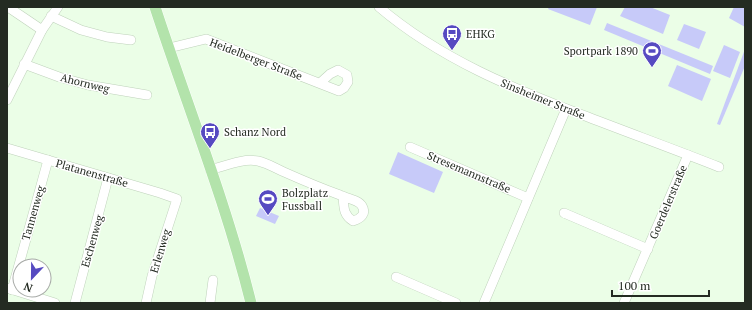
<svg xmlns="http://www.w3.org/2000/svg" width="752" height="310" font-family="'PT Serif',serif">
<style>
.green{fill:#c7caf9}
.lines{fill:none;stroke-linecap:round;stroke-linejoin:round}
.minor-casing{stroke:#bfd2bb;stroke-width:10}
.major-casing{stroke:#fff;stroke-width:12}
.minor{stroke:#fff;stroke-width:9}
.major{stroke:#b3e3ab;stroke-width:11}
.labels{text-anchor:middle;stroke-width:3;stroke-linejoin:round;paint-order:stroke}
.poi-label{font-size:11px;fill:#242b22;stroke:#fff;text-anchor:start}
.street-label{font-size:11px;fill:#242b22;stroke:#fff}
</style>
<rect width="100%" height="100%" fill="#ebfee7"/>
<g class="green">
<polygon points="549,7 597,7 590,25 548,9"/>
<polygon points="625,7 650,7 670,15 663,34 620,16"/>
<polygon points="734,7 745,7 745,27 729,18"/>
<polygon points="607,23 713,66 710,74 604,30"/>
<polygon points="684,24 706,32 699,49 677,40"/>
<polygon points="724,45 740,52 730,78 713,71"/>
<polygon points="745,49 745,66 720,125 717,124"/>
<polygon points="677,65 711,79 702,101 668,86"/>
<polygon points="398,152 443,172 434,193 389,174"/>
<polygon points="260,208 279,216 275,224 256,216"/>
</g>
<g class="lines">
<g class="minor-casing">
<g id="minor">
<polyline points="8,7 42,30"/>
<path d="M379,7C440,59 514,89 588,117C632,134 676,150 719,167"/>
<polyline points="51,16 81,30 107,37 131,40"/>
<polyline points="169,48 206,39 339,91 344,88 348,82 347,75 338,70 330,74 320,83"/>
<polyline points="24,64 59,77 88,85 147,95"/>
<polyline points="7,100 42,30 58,7"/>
<polyline points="410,147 528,198"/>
<polyline points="7,148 160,193 177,199 152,276 146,303"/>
<path d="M210,170C225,166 243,158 258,161C267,163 275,168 284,172C302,180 321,188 340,195C346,198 359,200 362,206C367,214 360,219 353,221C343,215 344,207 343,196"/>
<polyline points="564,213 648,249"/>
<polyline points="396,277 456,303"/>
<polyline points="7,288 55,303"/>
<polyline points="12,290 48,160"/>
<polyline points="75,303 108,178"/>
<polyline points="210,303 213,280"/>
<polyline points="484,303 566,109"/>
<polyline points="624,303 688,155"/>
</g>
</g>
<g class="major-casing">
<path id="major" d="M155,7C187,105 226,202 251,303"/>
</g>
<use href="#minor" class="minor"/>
<use href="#major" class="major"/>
</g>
<defs>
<g id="bus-pin" transform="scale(1)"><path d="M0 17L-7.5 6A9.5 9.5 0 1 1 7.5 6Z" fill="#564ac1" stroke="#fff"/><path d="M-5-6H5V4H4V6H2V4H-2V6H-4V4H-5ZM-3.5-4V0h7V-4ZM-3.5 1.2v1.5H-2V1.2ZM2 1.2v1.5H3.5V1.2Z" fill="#fff"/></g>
<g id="stadium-pin" transform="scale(1)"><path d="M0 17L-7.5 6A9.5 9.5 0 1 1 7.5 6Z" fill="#564ac1" stroke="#fff"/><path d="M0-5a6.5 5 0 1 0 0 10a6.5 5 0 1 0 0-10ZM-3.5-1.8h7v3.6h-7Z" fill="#fff"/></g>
</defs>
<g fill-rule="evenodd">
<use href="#bus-pin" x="452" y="34"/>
<use href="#stadium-pin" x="652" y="51"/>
<use href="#bus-pin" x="210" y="132"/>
<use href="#stadium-pin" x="268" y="199"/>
</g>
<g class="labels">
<g class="poi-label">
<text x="466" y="38">EHKG</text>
<text x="638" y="55" text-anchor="end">Sportpark 1890</text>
<text x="224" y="136">Schanz Nord</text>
<text x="282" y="197">Bolzplatz<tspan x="282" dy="13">Fussball</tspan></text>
</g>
<g class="street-label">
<text transform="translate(256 59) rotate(21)" y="4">Heidelberger Straße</text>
<text transform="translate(85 83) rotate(14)" y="4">Ahornweg</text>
<text transform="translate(543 99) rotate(22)" y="4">Sinsheimer Straße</text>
<text transform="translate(469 172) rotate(23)" y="4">Stresemannstraße</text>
<text transform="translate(92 173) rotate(16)" y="4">Platanenstraße</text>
<text transform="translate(668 202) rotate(-67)" y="4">Goerdelerstraße</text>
<text transform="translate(33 213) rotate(-74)" y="4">Tannenweg</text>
<text transform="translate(92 241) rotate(-74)" y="4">Eschenweg</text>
<text transform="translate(160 251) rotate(-73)" y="4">Erlenweg</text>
</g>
</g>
<rect width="752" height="310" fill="none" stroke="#242b22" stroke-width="16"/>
<g transform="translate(32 278) rotate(202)"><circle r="19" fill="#ffffff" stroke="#a7aaa7"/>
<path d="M0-3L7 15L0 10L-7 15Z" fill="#564ac1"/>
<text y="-6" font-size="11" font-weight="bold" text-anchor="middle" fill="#242b22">N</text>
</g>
<path d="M612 290v6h97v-6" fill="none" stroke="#242b22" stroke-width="2"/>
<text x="618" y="290" font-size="12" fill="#242b22" stroke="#ffffff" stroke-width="3" paint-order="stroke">100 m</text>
</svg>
